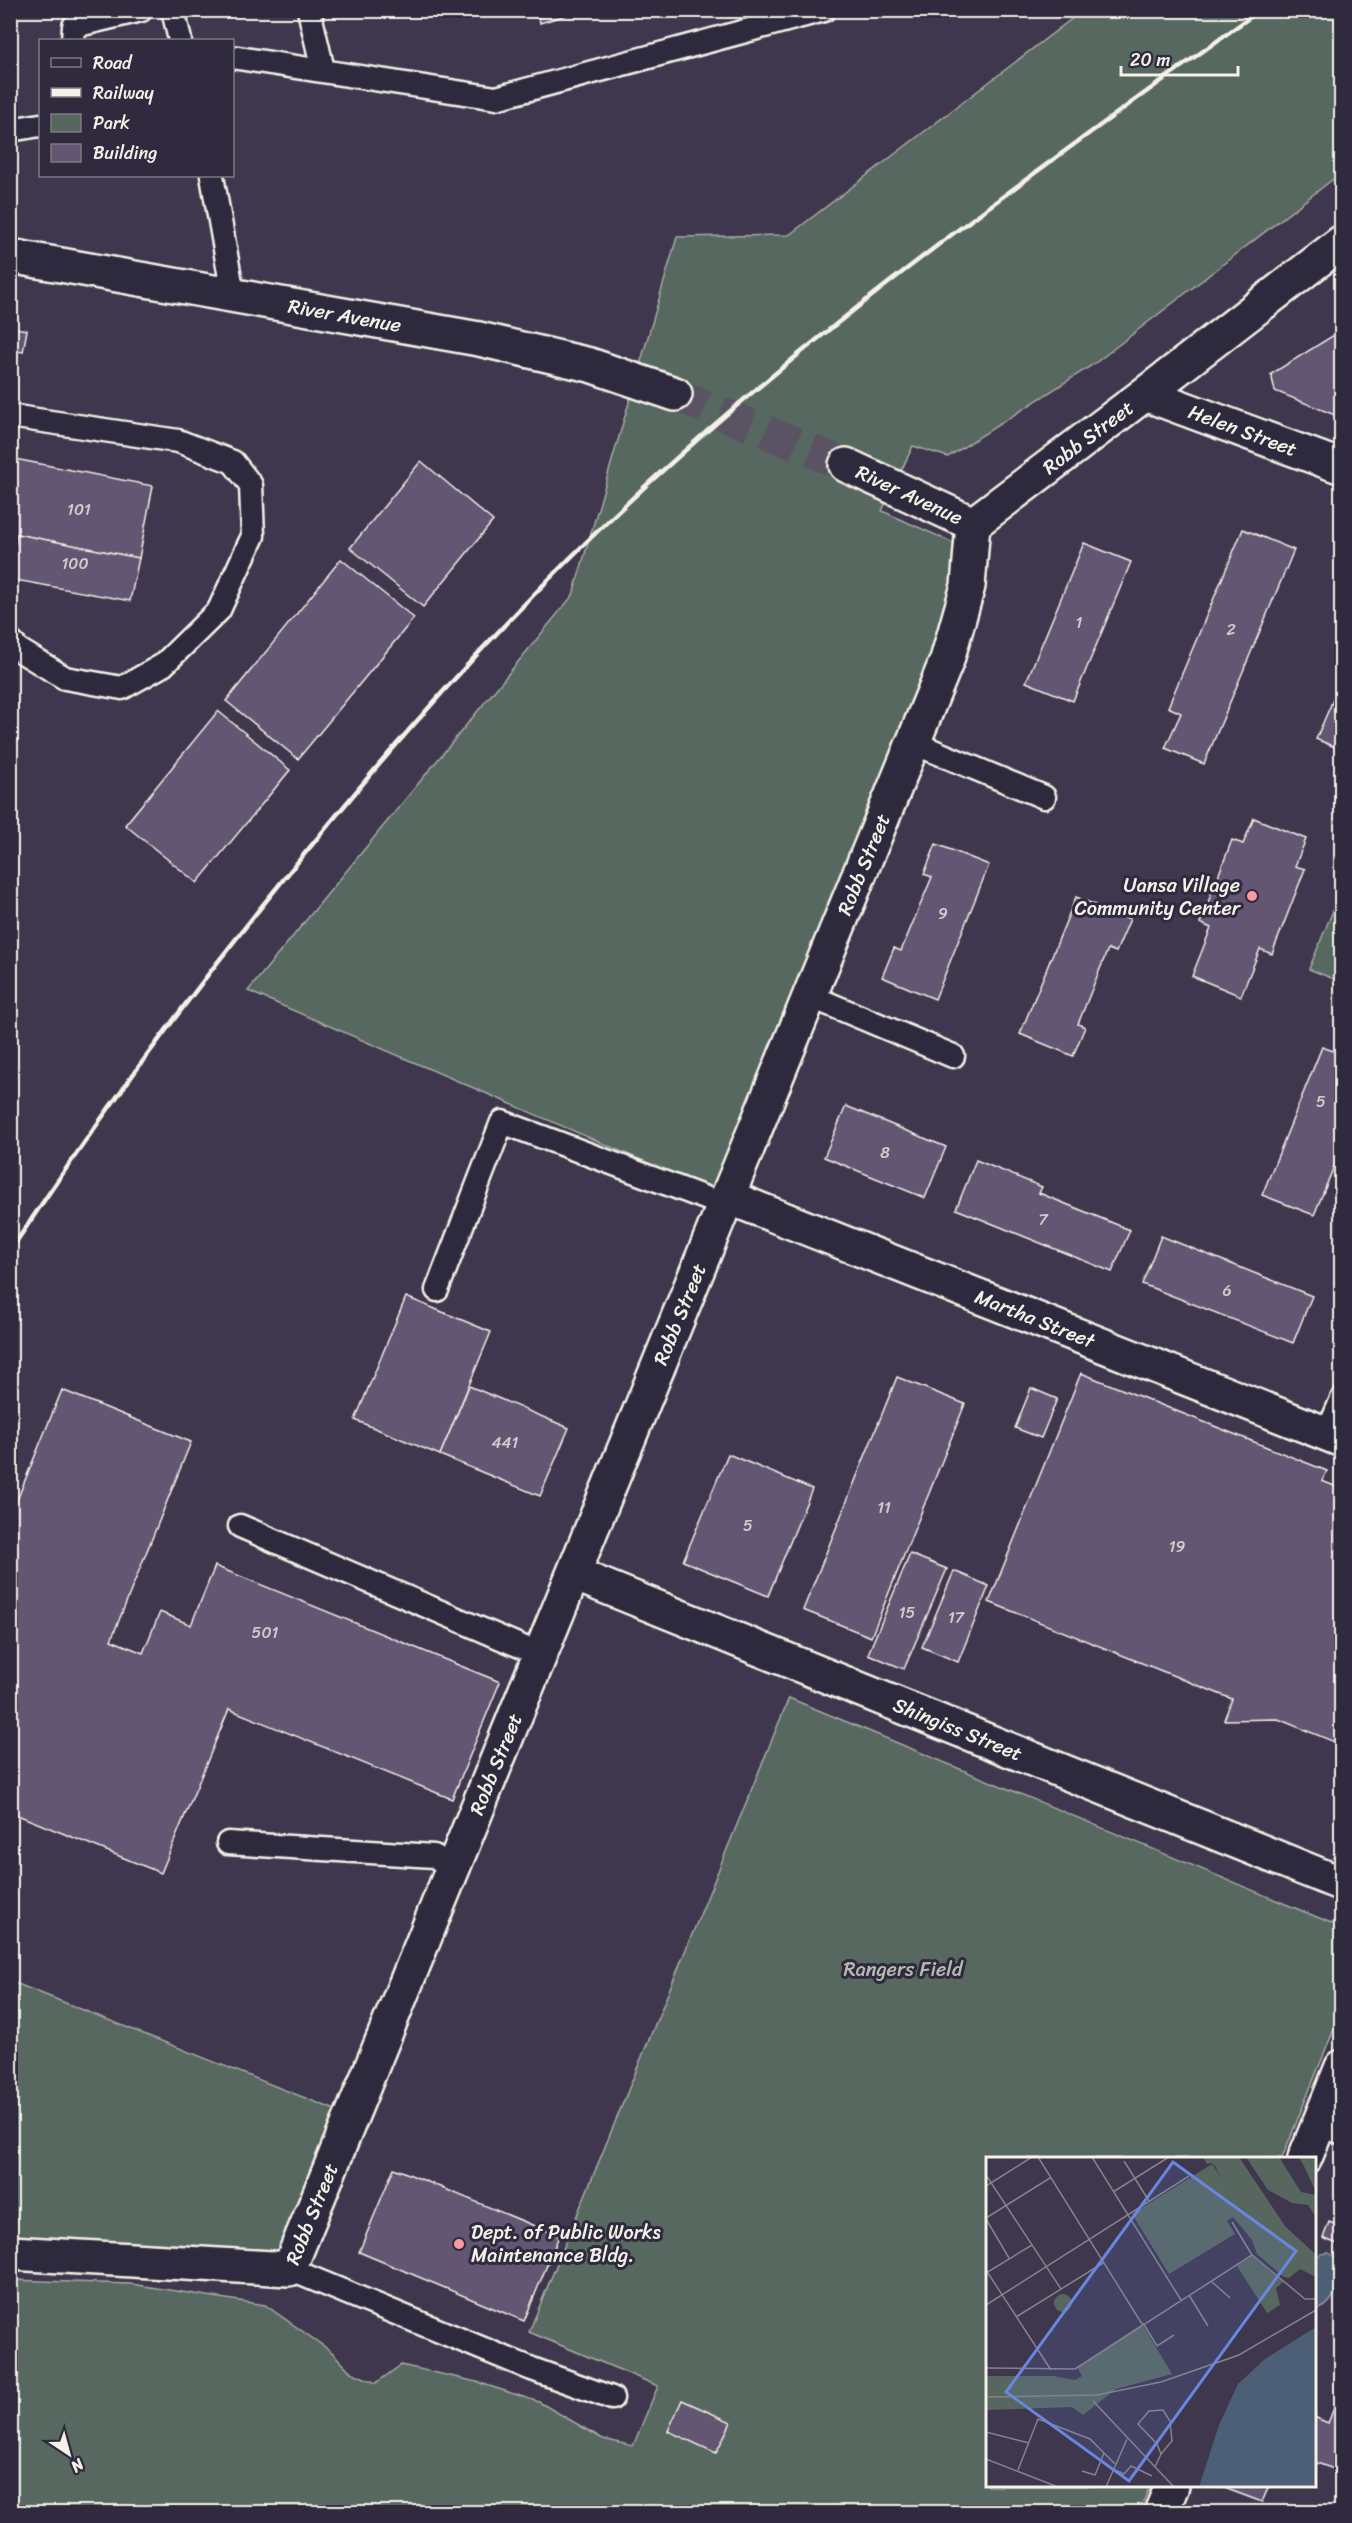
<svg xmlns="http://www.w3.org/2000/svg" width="1352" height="2523" font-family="Sriracha,sans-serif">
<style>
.green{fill:#57675f;stroke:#a6aca4;stroke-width:1.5}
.water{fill:#4d5e77;stroke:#9099a4;stroke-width:1.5}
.building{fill:#645672;stroke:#f4f1e8;stroke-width:1.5}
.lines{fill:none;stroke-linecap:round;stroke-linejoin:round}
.secondary-tunnel{stroke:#5a5364;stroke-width:33;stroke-dasharray:33 16;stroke-linecap:butt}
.lane-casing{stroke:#f4f1e8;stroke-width:27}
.street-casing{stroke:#f4f1e8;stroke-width:38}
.secondary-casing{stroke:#f4f1e8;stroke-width:38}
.lane{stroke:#2f2a3d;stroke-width:22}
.street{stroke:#2f2a3d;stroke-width:33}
.secondary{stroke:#2f2a3d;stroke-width:33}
.rail{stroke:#f4f1e8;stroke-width:4.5}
.poi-dot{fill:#ff9aa2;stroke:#2f2a3d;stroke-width:2}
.labels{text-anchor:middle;stroke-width:6;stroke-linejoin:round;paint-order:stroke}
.number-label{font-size:16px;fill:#d0caca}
.street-label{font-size:20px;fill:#f4f1e8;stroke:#2f2a3d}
.poi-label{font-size:20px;fill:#f4f1e8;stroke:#2f2a3d;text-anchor:end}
.park-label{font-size:20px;fill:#b5bab1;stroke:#2f2a3d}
.inset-road{fill:none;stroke:#87818b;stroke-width:1.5}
.view{fill:#6887de;fill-opacity:0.15;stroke:#6887de;stroke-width:3}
.inset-edge{fill:none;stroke:#f4f1e8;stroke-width:3}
</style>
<rect width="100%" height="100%" fill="#3f374d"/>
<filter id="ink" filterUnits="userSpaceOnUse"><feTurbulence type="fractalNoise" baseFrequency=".0167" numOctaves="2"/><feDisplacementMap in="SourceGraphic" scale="12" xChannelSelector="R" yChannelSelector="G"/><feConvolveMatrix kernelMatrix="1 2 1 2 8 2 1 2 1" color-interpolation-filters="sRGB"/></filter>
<g filter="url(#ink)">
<g class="green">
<polygon points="1082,11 1341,11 1341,173 1094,364 948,457 913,446 882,511 969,550 967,585 725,1196 248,991 573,595 677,237 789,235"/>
<polygon points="1341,891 1341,982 1309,969"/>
<polygon points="789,1698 1341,1927 1341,2012 1282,2158 988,2158 988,2486 1150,2486 1139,2512 11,2512 11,2280 131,2284 265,2305 332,2352 351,2372 376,2383 401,2365 477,2382 539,2402 603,2439 633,2446 658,2386 529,2332"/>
<polygon points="10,1981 348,2115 286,2264 11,2247"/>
</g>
<path class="water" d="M1329,2253L1339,2260C1344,2277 1334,2308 1315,2310V2257L1321,2254Z"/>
<g class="building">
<polygon points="537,10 583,10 540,23"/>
<polygon points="10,327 27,330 23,352 10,350"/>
<polygon points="1342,330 1342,418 1275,391 1271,374"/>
<polygon points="10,458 153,486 139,558 10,533"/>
<polygon points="421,461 493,521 423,607 350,548"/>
<polygon points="1243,529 1294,550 1204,764 1165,748 1181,713 1168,707"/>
<polygon points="17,534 139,558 130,601 10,579"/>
<polygon points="1084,543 1131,562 1073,701 1026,682"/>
<polygon points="341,559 414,618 298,759 226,701"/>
<polygon points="1342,679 1342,750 1316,739"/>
<polygon points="218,711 290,770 197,883 125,825"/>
<polygon points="1254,818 1306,839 1295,866 1305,869 1272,954 1260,949 1241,996 1192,976 1211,928 1200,923 1232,840 1243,844"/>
<polygon points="936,844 989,865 935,999 882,977 894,948 901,951 932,877 924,874"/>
<polygon points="1076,897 1130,919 1116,952 1108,949 1078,1024 1085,1027 1073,1056 1020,1034"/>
<polygon points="1322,1047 1342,1054 1342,1147 1314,1215 1262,1195"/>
<polygon points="846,1106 946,1147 925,1198 824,1157"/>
<polygon points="976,1160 1042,1187 1039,1193 1130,1230 1112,1272 956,1209"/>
<polygon points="1161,1236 1312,1296 1293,1343 1142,1284"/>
<polygon points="406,1297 491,1332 440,1455 355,1420"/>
<polygon points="1081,1373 1327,1471 1322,1481 1342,1489 1342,1745 1278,1719 1224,1720 1232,1699 989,1602"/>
<polygon points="897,1377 965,1404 871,1637 803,1610"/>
<polygon points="469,1386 569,1428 540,1496 440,1455"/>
<polygon points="1031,1388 1057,1399 1041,1438 1015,1428"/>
<polygon points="62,1390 191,1442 111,1640 143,1653 160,1612 191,1625 215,1566 500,1682 452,1799 229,1709 161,1873 10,1812 10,1517"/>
<polygon points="728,1454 812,1489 768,1596 683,1561"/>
<polygon points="910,1554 947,1569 904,1669 868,1654"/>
<polygon points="954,1571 989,1586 958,1662 922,1647"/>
<polygon points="394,2168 559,2236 524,2321 359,2252"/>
<polygon points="1329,2222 1342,2227 1342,2246 1323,2238"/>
<polygon points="1342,2388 1342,2472 1314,2462 1314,2417 1328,2423"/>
<polygon points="682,2400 731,2422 716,2453 668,2431"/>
<polygon points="1219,2486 1269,2486 1262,2502"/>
</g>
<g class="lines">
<polyline class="secondary-tunnel" points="675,394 846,465"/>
<g class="lane-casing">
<g id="lane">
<polyline points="173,10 180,40"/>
<polyline points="309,10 323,70"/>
<polyline points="73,40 74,26 141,10"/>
<polyline points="232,57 496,98 824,10"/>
<polyline points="10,130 40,125"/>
<polyline points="212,176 233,294"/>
<polyline points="10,416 178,441 233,462 251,485 253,536 219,610 163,665 122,688 65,678 19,650 10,641"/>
<polyline points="914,743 1044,797"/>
<polyline points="810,996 953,1056"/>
<polyline points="437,1290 502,1122 724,1205"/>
<polyline points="1327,1434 1342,1399"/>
<polyline points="240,1526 541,1655"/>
<polyline points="228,1843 434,1856 453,1868"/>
<polyline points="1319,2124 1342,2133"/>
<polyline points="289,2269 532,2369 612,2398"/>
</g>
</g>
<g class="street-casing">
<g id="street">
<polyline points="1145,394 1342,242"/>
<path id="s1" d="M728,1197L1342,1440"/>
<path id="s2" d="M574,1574L1342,1884"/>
<polyline points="1305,2158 1342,2067"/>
<path id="s3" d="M10,2253L289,2269L947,660L968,586L973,524"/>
<polyline points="1162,2510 1172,2486"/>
</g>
</g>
<g class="secondary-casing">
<g id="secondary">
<path id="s4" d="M10,256L479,339L590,365L675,394"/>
<path id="s5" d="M846,465L973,524L1145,394L1342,467"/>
</g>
</g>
<use href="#lane" class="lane"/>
<use href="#street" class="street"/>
<use href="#secondary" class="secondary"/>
<path class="rail" d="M10,1251C109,1102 215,960 330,823C438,692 553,567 680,455C862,293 1062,153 1260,10"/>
</g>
</g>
<g class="poi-dot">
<circle cx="1252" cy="896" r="6"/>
<circle cx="459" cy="2244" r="6"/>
</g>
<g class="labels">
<g class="number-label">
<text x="79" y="515">101</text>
<text x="75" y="569">100</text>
<text x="1079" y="628">1</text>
<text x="1231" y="635">2</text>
<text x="943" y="919">9</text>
<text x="1321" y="1107">5</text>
<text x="885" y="1158">8</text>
<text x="1043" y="1225">7</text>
<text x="1227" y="1296">6</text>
<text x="505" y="1448">441</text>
<text x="884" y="1513">11</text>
<text x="748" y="1531">5</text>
<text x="1177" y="1552">19</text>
<text x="907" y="1618">15</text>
<text x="956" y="1623">17</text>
<text x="265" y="1638">501</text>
</g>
<g class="street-label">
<text dy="7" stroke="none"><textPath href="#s4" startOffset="340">River Avenue</textPath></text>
<text dy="7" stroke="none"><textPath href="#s5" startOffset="460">Helen Street</textPath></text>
<text dy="7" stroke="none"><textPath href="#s5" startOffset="284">Robb Street</textPath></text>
<text dy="7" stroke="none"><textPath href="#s5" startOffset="70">River Avenue</textPath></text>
<text dy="7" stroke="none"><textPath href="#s3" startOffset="1797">Robb Street</textPath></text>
<text dy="7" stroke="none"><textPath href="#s3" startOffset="1311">Robb Street</textPath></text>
<text dy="7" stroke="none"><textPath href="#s1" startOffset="330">Martha Street</textPath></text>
<text dy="7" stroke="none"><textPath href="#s2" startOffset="414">Shingiss Street</textPath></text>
<text dy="7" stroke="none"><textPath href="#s3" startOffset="825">Robb Street</textPath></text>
<text dy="7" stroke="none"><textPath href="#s3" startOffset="339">Robb Street</textPath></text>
</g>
<g class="poi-label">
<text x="1240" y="892">Uansa Village<tspan x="1240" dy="23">Community Center</tspan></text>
<text x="471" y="2239" text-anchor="start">Dept. of Public Works<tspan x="471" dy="23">Maintenance Bldg.</tspan></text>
</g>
<g class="park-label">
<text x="903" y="1976">Rangers Field</text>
</g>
</g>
<g transform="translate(986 2157)">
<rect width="330" height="330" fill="#3f374d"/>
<path d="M217,0H253L299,69L329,97L330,120L314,112L303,121L298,120L271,97L266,83L247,60L241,64L249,77L183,117L146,57L226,7L235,20L229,9L226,6L221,7ZM260,0H293L315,35L330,38V60L322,48L306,46L282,33ZM313,0H330V35L317,7ZM266,99L297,125L290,131L294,148L281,156L251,109ZM68 146a9 9 0 1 1 18 0a9 9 0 1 1-18 0ZM156,167L186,217L130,232L97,258L86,250L0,253V219H67L89,223L96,219L91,210Z" fill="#57675f"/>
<path d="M330,170V330H213L233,268L252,227L279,202Z" fill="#4d5e77"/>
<path class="inset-road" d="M52,0L156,167M106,0L195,143M138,4L163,44M0,18L75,132M0,29L46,0M127,35L183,0M0,61L64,21M0,62L23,101M246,65L266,98M0,113L65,213M0,116L46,88M225,124L244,141M203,138L222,169M0,148L203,19M30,160L117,106M157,166L171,189L188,178M0,211L89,212L266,98L319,142H330M0,240L111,238L175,225L253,198L330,153M107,244L188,330M0,275L43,286M0,302L72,330M169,310L175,297L171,287L152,267L163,254L177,253L184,264L186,284L175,297M127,312L138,317L145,309L166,319M32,313L52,262L104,282L129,307M96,314L109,318L118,296M120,330L141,282"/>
<path class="view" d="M187,5L310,94L143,324L20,235Z"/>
<rect width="330" height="330" class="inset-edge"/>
</g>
<rect width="1352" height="2523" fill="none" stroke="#2f2a3d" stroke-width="36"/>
<rect x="18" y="18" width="1316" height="2487" fill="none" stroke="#f4f1e8" stroke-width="2" filter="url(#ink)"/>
<rect x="39" y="39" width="195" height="138" fill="#2f2a3d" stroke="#7e7a81" stroke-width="1.5"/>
<rect x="51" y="58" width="30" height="9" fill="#2f2a3d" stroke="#7e7a81" stroke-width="1.5"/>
<text x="93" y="69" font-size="18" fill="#f4f1e8">Road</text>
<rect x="51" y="88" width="30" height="9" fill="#f4f1e8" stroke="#7e7a81" stroke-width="1.5"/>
<text x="93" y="99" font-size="18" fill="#f4f1e8">Railway</text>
<rect x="51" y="114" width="30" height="18" fill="#57675f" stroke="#7e7a81" stroke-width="1.5"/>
<text x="93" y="129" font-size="18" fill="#f4f1e8">Park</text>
<rect x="51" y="144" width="30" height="18" fill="#645672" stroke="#7e7a81" stroke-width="1.5"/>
<text x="93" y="159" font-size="18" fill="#f4f1e8">Building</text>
<g transform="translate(69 2454) rotate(144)" stroke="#2f2a3d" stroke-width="4.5" paint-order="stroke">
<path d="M0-4.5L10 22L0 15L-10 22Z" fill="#f4f1e8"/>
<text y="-9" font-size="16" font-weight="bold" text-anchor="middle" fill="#f4f1e8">N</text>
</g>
<path d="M1121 66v9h117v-9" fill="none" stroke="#f4f1e8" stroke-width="3"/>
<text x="1130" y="66" font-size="18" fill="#f4f1e8" stroke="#2f2a3d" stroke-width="4.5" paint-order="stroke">20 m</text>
</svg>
